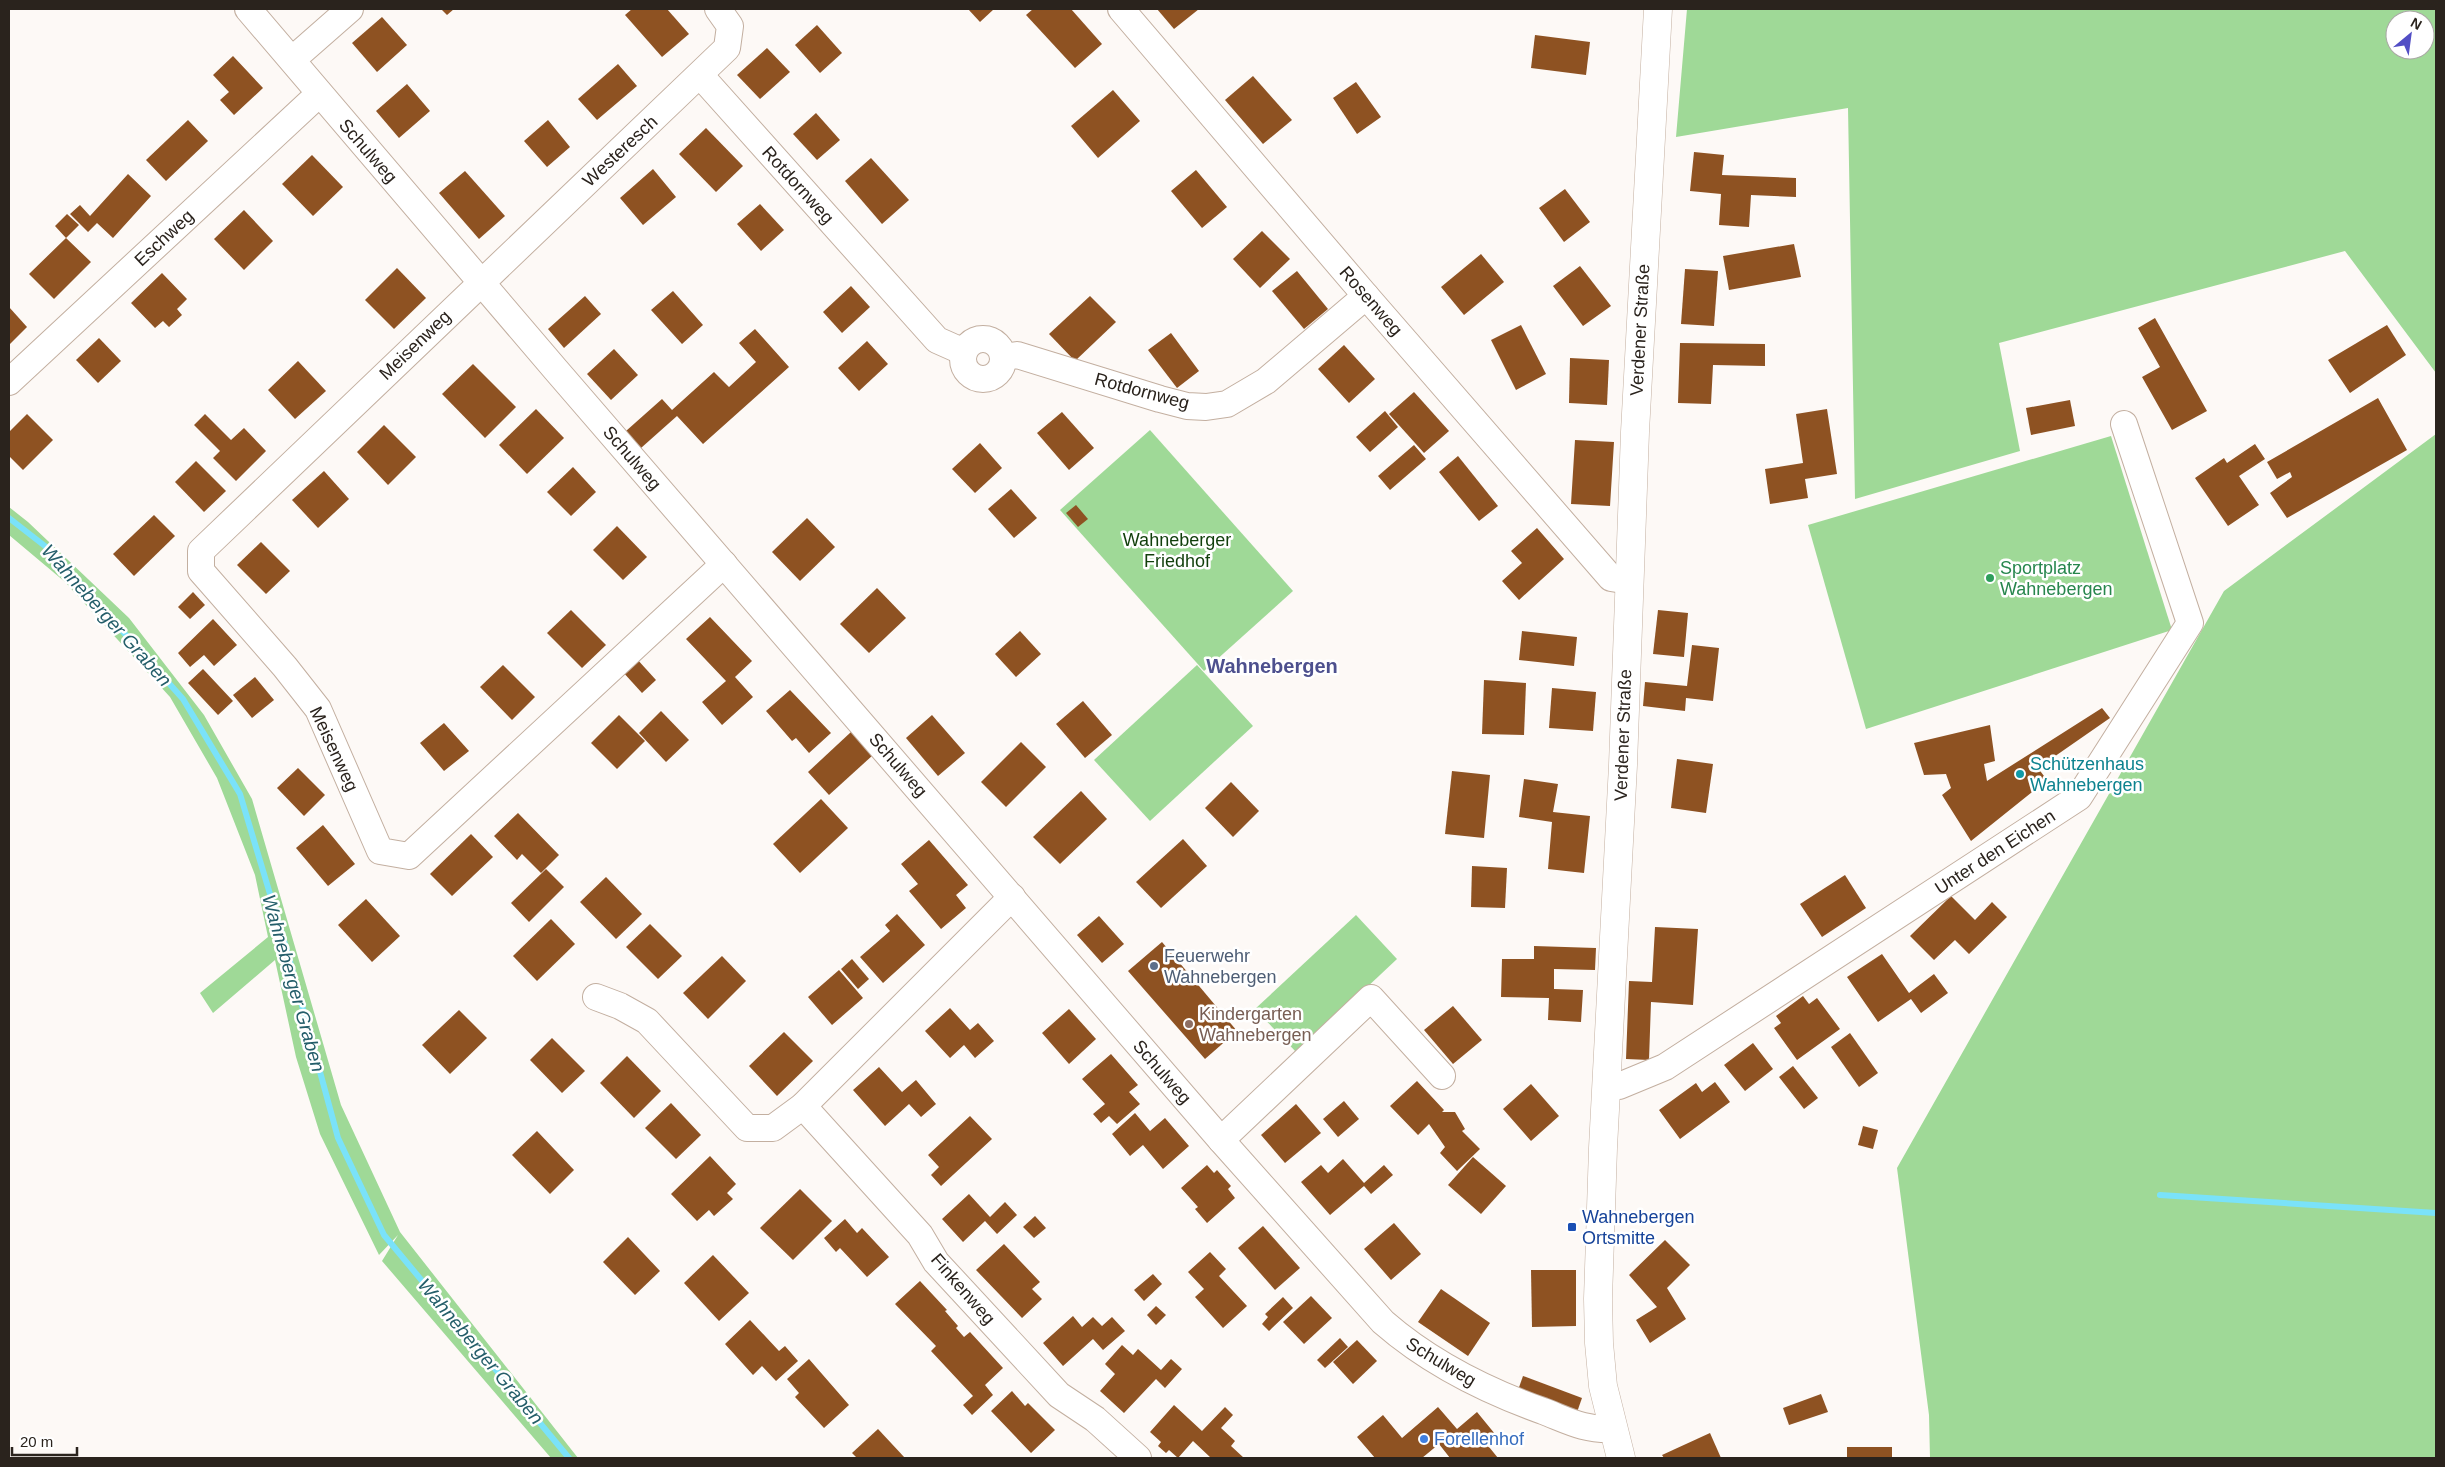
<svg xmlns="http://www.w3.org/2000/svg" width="2445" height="1467" font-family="Helvetica,sans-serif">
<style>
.green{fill:#9fd997;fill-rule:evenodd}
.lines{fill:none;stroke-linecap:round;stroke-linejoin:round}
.stream{stroke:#7ae2f9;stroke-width:6}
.building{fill:#8e5222}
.street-casing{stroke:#c3afa0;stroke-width:28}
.secondary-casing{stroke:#c3afa0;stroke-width:29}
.street{stroke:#fff;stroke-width:26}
.secondary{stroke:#fff;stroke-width:28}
.leisure-dot{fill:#2e9e5b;stroke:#fff;stroke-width:2}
.culture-dot{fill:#0f9aa8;stroke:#fff;stroke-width:2}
.service-dot{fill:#5c6f8a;stroke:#fff;stroke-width:2}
.education-dot{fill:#8d6e63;stroke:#fff;stroke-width:2}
.transit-dot{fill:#1a4fb4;stroke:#fff;stroke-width:2}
.shop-dot{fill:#3f7fe0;stroke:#fff;stroke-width:2}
.labels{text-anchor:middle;stroke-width:5;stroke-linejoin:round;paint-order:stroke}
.street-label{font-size:18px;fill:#2a231d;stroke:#fff}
.park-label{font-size:18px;fill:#113f0b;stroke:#fff}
.leisure-label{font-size:18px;fill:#27864d;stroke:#fff;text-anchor:start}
.culture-label{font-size:18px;fill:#0d838f;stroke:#fff;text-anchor:start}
.service-label{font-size:18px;fill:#4e5e75;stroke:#fff;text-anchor:start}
.education-label{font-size:18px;fill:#785e54;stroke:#fff;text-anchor:start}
.transit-label{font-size:18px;fill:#164399;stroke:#fff;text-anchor:start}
.shop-label{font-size:18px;fill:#366cbe;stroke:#fff;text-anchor:start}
.water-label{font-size:19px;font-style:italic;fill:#245e6a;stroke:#fff}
.quarter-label{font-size:20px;font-weight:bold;fill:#4d508e;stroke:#fff}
</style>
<rect width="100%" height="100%" fill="#fdf9f6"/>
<g class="green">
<path d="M1687,9H2436V373L2345,251L1999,343L2020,451L1855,499L1848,108L1676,137ZM2395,20H2425V50H2395Z"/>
<polygon points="1150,430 1293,591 1204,671 1060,510"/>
<polygon points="2436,434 2436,1458 1930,1458 1929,1415 1897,1168 2224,591"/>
<polygon points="2111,436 2172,630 1866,729 1808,525"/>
<polygon points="9,507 28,522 129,618 204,715 252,799 341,1105 400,1232 578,1458 551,1458 382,1261 398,1235 379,1255 320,1134 296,1057 275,960 213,1013 200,993 268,937 255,875 217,778 170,697 65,582 9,535"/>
<polygon points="1197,665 1253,726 1150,821 1094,760"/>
<polygon points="1356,915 1397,959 1297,1053 1255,1009"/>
</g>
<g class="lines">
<g class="stream">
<polyline points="9,518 50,550 183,699 240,794 288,954 338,1138 384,1235 569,1458"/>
<polyline points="2160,1195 2436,1213"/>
</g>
</g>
<g class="building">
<polygon points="441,9 454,9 447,15"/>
<polygon points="632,9 667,9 689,34 662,57 625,15"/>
<polygon points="968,9 994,9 980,22"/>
<polygon points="1033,9 1071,9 1102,44 1075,68 1026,15"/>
<polygon points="1157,9 1199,9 1174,29"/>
<polygon points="382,17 407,45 377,72 352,43"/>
<polygon points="817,25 842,53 820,73 795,45"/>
<polygon points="1535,35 1590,42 1586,75 1531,68"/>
<polygon points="767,48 790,72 760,99 737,75"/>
<polygon points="233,56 263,88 234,115 220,100 229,92 213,75"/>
<polygon points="618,64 637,86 597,120 578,99"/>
<polygon points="1253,76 1292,120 1263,144 1225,100"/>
<polygon points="1356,82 1381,117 1357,134 1333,98"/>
<polygon points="407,84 430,111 399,138 376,111"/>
<polygon points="1113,90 1140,121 1098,158 1071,126"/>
<polygon points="816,113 840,140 817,160 793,134"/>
<polygon points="188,120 208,141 166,181 146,160"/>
<polygon points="548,120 570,147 547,167 524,141"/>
<polygon points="706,128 743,166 716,192 679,154"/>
<polygon points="1694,152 1724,155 1722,175 1796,178 1796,197 1751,195 1749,227 1719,225 1721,194 1690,191"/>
<polygon points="312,155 343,187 313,216 282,184"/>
<polygon points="871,158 909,200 882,224 845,181"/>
<polygon points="653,169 676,197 643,225 620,198"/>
<polygon points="1196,170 1227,207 1202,228 1171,191"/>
<polygon points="465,171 505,216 479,239 439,193"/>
<polygon points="128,174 151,196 113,238 97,223 88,232 70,214 80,205 90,216"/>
<polygon points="1565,189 1590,222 1564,242 1539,208"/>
<polygon points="760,204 784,230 761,251 737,224"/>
<polygon points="244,210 273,241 244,270 214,239"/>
<polygon points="67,214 79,225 66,238 91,262 54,299 29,274 66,238 55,226"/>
<polygon points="1262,231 1290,259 1260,288 1233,259"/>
<polygon points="1794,244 1801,277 1729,290 1723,256"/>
<polygon points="1481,254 1504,282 1464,315 1441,287"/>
<polygon points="1580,266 1611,306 1583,326 1553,286"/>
<polygon points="397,268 426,298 394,329 365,300"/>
<polygon points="1685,269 1718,271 1714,326 1681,324"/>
<polygon points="1297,271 1328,309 1304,329 1272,291"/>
<polygon points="162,273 187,299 177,309 182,315 169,327 163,321 155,328 131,303"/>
<polygon points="851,286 870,307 842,333 823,312"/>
<polygon points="673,291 703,325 682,344 651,310"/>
<polygon points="585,296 601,314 564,348 548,329"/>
<polygon points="1090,296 1116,322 1075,361 1049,334"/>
<polygon points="9,307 27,327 9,345"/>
<polygon points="2155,318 2207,411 2172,430 2142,377 2160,367 2138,328"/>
<polygon points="1521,325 1546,374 1516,390 1491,340"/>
<polygon points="2387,325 2406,355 2350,393 2328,360"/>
<polygon points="755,329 789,367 703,444 677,416 641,448 626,431 662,399 672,410 714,372 729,387 756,362 739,343"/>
<polygon points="1171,333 1199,371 1177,388 1148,350"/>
<polygon points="99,338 121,361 98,383 76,360"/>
<polygon points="867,341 888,364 859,391 838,368"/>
<polygon points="1680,343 1765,344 1765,366 1713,365 1711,404 1678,403"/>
<polygon points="1344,345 1375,379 1349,403 1318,369"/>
<polygon points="614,349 638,375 611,400 587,374"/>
<polygon points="1570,358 1609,360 1607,405 1569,403"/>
<polygon points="298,361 326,391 295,419 268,390"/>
<polygon points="473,364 516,407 485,438 442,394"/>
<polygon points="1414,392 1449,431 1424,453 1389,414"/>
<polygon points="2378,398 2407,450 2287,518 2270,493 2292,477 2290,472 2277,479 2267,462"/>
<polygon points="2070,400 2075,426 2031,435 2026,408"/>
<polygon points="536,409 564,438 527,474 499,445"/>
<polygon points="1827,409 1837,474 1805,479 1808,498 1770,504 1765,469 1803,463 1796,414"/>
<polygon points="1385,411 1398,427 1370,452 1356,437"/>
<polygon points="1062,412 1094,448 1069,470 1037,433"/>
<polygon points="27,414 53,440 23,470 9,456 9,432"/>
<polygon points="205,414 231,440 244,428 266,451 236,481 213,458 220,451 194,425"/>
<polygon points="384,425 416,457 388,485 357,452"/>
<polygon points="1575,440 1614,442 1610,506 1571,504"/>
<polygon points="980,443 1002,468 975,493 952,469"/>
<polygon points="2255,444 2265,459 2239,476 2259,505 2228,526 2195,478 2224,458 2227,463"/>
<polygon points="1414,445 1426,459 1390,490 1378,476"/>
<polygon points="1458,456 1498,506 1479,521 1439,472"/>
<polygon points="196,461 226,491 204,512 175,482"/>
<polygon points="573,467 596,492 571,516 547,492"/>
<polygon points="324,471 349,499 318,528 292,500"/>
<polygon points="1011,489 1037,518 1014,538 988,509"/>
<polygon points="1076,505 1088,519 1078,527 1066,513"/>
<polygon points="154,515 175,536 134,576 113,554"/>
<polygon points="807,518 835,547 800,581 772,552"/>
<polygon points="617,526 647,557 623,580 593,550"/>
<polygon points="1537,528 1564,559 1519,600 1502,581 1522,563 1511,551"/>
<polygon points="261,542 290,571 266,594 237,565"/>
<polygon points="877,588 906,618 869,653 840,624"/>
<polygon points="193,592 205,605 190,619 178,607"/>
<polygon points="571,610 606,645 582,668 547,633"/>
<polygon points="1658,610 1688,613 1684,657 1653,654"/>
<polygon points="710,617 752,661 735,677 753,697 722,725 702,702 726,681 686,639"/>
<polygon points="213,619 237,645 214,666 204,655 190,667 178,653"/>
<polygon points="1020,631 1041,654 1016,677 995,654"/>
<polygon points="1522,631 1577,637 1574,666 1519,660"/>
<polygon points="1692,645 1719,648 1713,701 1686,698 1685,711 1643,706 1645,682 1687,686"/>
<polygon points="636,658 656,680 642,693 622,671"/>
<polygon points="503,665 535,697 512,720 480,687"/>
<polygon points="203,669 233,701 218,715 188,683"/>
<polygon points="255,677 274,700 252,718 233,695"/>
<polygon points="1484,680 1526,683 1524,735 1482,734"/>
<polygon points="1552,688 1596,692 1593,731 1549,728"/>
<polygon points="790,690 831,733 809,753 796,738 792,741 766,711"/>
<polygon points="1083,701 1112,735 1085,758 1056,724"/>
<polygon points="2102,708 2110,718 2038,768 2047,780 1971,841 1942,795 1951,788 1946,774 1924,775 1914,743 1990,725 1995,761 1984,764 1987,781"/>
<polygon points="661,711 689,740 666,762 639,733"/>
<polygon points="619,715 645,741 617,769 591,743"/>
<polygon points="932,715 965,753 938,776 906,738"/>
<polygon points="444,723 469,751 444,771 420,743"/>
<polygon points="851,732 873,755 829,795 808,772"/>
<polygon points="1021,742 1046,767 1006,807 981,782"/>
<polygon points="1677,759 1713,764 1706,813 1671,808"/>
<polygon points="298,768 325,795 304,816 277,788"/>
<polygon points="1452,771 1490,775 1484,838 1445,834"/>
<polygon points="1524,779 1558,784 1553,812 1590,816 1584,873 1548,869 1552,822 1519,817"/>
<polygon points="1231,782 1259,811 1233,837 1205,808"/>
<polygon points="1081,791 1107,819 1060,864 1033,837"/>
<polygon points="821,799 848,828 800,873 773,844"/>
<polygon points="518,813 559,855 541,873 522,854 517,860 494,836"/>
<polygon points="323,825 355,864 328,886 296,848"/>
<polygon points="471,834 493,857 452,896 430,874"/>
<polygon points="1183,839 1207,866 1161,908 1136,882"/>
<polygon points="929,840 968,885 956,895 966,908 941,929 909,891 918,884 901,864"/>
<polygon points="1472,866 1507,868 1505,908 1471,907"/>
<polygon points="546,869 564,887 529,922 511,903"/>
<polygon points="1845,875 1866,908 1822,937 1800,904"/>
<polygon points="606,877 642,914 616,939 580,902"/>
<polygon points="1951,896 1975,920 1992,902 2007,917 1969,954 1955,940 1934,960 1910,936"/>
<polygon points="366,899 400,936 372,962 338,925"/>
<polygon points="897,914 925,945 883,983 860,957 890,931 885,925"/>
<polygon points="1099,916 1124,944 1102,963 1077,935"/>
<polygon points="551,919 575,944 537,981 513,956"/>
<polygon points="650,924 682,956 658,979 626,947"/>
<polygon points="1655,927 1698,929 1693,1005 1651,1002 1649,1060 1626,1059 1629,981 1652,982"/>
<polygon points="1162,942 1237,1031 1205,1059 1128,971"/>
<polygon points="1534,946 1596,948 1595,970 1554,969 1554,989 1583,990 1581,1022 1548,1020 1549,998 1501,997 1502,959 1534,959"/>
<polygon points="1882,954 1909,993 1934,974 1948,993 1921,1013 1911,999 1878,1022 1847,977"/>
<polygon points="722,956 746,981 708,1019 683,993"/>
<polygon points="852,959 869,979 858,989 841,969"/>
<polygon points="839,970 863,998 832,1025 808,997"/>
<polygon points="1803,996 1809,1004 1817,998 1840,1029 1797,1060 1774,1028 1781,1023 1776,1016"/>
<polygon points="1453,1006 1482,1040 1453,1064 1424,1030"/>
<polygon points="950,1008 970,1030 978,1023 994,1041 975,1058 964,1045 950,1058 925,1031"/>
<polygon points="1069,1009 1096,1039 1069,1064 1042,1033"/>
<polygon points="459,1010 487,1038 450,1074 422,1045"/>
<polygon points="784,1032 813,1061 777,1096 749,1066"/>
<polygon points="1850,1033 1878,1073 1859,1087 1831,1047"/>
<polygon points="552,1038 585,1071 562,1093 530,1060"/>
<polygon points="1753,1043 1773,1069 1745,1091 1724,1065"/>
<polygon points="1111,1054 1138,1085 1129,1092 1140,1104 1117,1124 1109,1116 1101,1123 1093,1114 1105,1104 1082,1079"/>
<polygon points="627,1056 661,1091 634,1118 600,1083"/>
<polygon points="1793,1066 1818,1098 1804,1109 1779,1077"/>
<polygon points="879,1067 902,1092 916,1080 936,1104 921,1117 909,1104 885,1126 853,1090"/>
<polygon points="1417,1081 1444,1110 1442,1112 1455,1112 1465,1129 1462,1131 1480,1149 1457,1171 1440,1153 1445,1147 1429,1124 1418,1135 1390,1106"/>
<polygon points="1715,1082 1730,1102 1680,1139 1659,1110 1696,1083 1702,1092"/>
<polygon points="1531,1084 1559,1116 1531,1141 1503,1109"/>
<polygon points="1344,1101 1359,1119 1338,1137 1323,1119"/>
<polygon points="671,1103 701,1135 676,1159 645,1128"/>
<polygon points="1296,1104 1321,1133 1285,1163 1261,1135"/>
<polygon points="1135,1113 1150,1131 1165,1118 1189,1146 1163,1169 1143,1145 1130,1156 1112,1134"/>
<polygon points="970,1116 992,1139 941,1186 931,1175 939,1167 928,1155"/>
<polygon points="1863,1126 1878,1130 1873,1149 1858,1145"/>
<polygon points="537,1131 574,1170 550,1194 512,1155"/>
<polygon points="710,1156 736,1184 727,1193 733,1199 714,1216 709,1210 697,1221 671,1194"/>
<polygon points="1473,1157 1506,1186 1481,1214 1448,1185"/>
<polygon points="1343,1159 1364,1183 1384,1165 1393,1175 1371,1194 1364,1186 1330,1215 1301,1182 1321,1165 1328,1173"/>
<polygon points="1207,1165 1214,1173 1217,1170 1231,1186 1228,1189 1235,1198 1207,1223 1195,1209 1198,1207 1181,1188"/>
<polygon points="800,1189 832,1221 793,1260 760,1228"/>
<polygon points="969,1194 990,1217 1005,1202 1017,1215 997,1234 985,1221 963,1242 942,1219"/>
<polygon points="1035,1216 1046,1228 1034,1238 1023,1227"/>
<polygon points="845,1219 857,1233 862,1228 889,1257 867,1277 840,1248 836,1252 824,1238"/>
<polygon points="1394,1223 1421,1254 1391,1280 1364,1249"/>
<polygon points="1263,1226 1300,1268 1275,1290 1238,1248"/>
<polygon points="628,1237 660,1271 635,1295 603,1262"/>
<polygon points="1665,1240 1690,1265 1667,1288 1686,1319 1650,1343 1636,1320 1657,1307 1629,1275"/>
<polygon points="1004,1244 1040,1282 1032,1289 1042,1299 1022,1318 976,1270"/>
<polygon points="1210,1252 1226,1269 1219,1276 1247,1306 1223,1328 1195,1297 1204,1289 1188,1272"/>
<polygon points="713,1255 749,1293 719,1321 684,1283"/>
<polygon points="1531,1270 1576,1270 1576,1326 1532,1327"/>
<polygon points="1153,1274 1162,1284 1144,1301 1134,1290"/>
<polygon points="920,1281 947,1310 945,1311 958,1326 956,1328 964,1337 970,1332 1003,1368 985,1385 993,1395 972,1415 963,1405 973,1396 931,1351 936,1346 895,1304"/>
<polygon points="1441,1289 1490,1323 1468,1356 1418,1322"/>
<polygon points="1311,1296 1332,1318 1304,1344 1283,1322"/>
<polygon points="1283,1297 1293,1308 1269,1331 1262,1324 1268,1317 1265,1314"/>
<polygon points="1156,1306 1166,1315 1156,1325 1147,1315"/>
<polygon points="1073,1316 1082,1327 1093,1317 1102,1326 1112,1317 1125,1331 1103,1350 1093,1339 1063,1366 1043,1343"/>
<polygon points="750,1320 779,1351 785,1346 798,1361 776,1381 762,1366 753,1375 725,1344"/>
<polygon points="1340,1338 1348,1347 1325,1368 1317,1360"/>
<polygon points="1357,1340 1377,1361 1353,1384 1333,1362"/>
<polygon points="1122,1345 1133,1355 1138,1349 1161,1370 1171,1359 1182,1369 1165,1388 1156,1379 1124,1413 1100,1391 1115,1374 1105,1364"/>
<polygon points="809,1359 849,1405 824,1428 795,1397 799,1393 787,1379"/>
<polygon points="1523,1376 1582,1398 1576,1415 1517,1393"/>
<polygon points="1012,1391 1025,1406 1028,1403 1055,1430 1031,1453 991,1411"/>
<polygon points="1821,1394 1828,1412 1789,1425 1783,1408"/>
<polygon points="1174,1405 1202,1431 1225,1407 1233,1415 1221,1428 1235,1441 1231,1446 1244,1458 1211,1458 1193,1441 1178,1458 1169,1450 1166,1453 1158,1446 1161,1442 1150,1432"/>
<polygon points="1438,1407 1457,1429 1477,1412 1495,1434 1485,1442 1498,1458 1450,1458 1439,1444 1422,1458 1375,1458 1357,1437 1383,1415 1402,1438"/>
<polygon points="878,1429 905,1458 857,1458 852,1453"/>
<polygon points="1710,1433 1721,1458 1664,1458 1662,1455"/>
<rect x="1847" y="1447" width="45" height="11"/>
</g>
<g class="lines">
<g class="street-casing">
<g id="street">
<path d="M248,9L556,370L1221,1140L1383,1322C1430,1363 1484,1390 1543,1411C1569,1421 1584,1430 1612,1429"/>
<polyline points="718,9 730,26 727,48 201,551 201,571 285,667 318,709 380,851 409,856 724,564"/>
<polyline points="1121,9 1366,296 1611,578 1629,581"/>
<polyline points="293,59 350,9"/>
<polyline points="700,75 937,340 964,352"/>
<circle cx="983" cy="359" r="20"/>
<polyline points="1003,357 1017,355 1160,399 1187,406 1206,407 1227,404 1266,381 1366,296"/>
<polyline points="9,382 319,94"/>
<polyline points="596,997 620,1006 647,1021 747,1128 773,1128 803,1106 1012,897"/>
<polyline points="1606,1086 1619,1086 1665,1067 2079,797 2190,623 2124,424"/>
<polyline points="803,1106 920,1235 936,1262 1059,1395 1095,1419 1138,1458"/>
<polyline points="1221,1140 1371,998 1442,1076"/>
</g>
</g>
<g class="secondary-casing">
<polyline id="secondary" points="1621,1458 1603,1386 1599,1343 1598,1299 1603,1148 1623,765 1635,432 1658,9"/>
</g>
<use href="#street" class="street"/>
<use href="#secondary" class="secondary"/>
</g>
<circle class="leisure-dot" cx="1990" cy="578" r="5"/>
<circle class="culture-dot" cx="2020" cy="774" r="5"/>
<circle class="service-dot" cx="1154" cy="966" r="5"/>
<circle class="education-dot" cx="1189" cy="1024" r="5"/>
<rect class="transit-dot" x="1567" y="1222" width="10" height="10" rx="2.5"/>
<circle class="shop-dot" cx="1424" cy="1439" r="5"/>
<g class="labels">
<g class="street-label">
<text transform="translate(368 151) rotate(49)" y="6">Schulweg</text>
<text transform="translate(620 151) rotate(-43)" y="6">Westeresch</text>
<text transform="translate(798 185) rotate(48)" y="6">Rotdornweg</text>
<text transform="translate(164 238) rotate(-43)" y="6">Eschweg</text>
<text transform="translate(1371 301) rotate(49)" y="6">Rosenweg</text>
<text transform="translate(1640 330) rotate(-87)" y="6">Verdener Straße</text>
<text transform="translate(415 345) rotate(-44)" y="6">Meisenweg</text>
<text transform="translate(1142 391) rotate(15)" y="6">Rotdornweg</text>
<text transform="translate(632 458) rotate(49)" y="6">Schulweg</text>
<text transform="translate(1623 735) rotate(-88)" y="6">Verdener Straße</text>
<text transform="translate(334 749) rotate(65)" y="6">Meisenweg</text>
<text transform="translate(898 765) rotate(49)" y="6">Schulweg</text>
<text transform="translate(1995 852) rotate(-33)" y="6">Unter den Eichen</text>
<text transform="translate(1162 1072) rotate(49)" y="6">Schulweg</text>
<text transform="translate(963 1289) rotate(49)" y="6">Finkenweg</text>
<text transform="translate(1441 1362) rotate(31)" y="6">Schulweg</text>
</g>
<g class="park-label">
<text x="1177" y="546">Wahneberger<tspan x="1177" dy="21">Friedhof</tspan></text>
</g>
<g class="leisure-label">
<text x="2000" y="574">Sportplatz<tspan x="2000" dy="21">Wahnebergen</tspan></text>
</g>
<g class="culture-label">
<text x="2030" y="770">Schützenhaus<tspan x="2030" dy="21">Wahnebergen</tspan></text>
</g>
<g class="service-label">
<text x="1164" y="962">Feuerwehr<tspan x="1164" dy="21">Wahnebergen</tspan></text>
</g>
<g class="education-label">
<text x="1199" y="1020">Kindergarten<tspan x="1199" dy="21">Wahnebergen</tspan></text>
</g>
<g class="transit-label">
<text x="1582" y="1223">Wahnebergen<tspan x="1582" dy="21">Ortsmitte</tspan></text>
</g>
<g class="shop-label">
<text x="1434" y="1445">Forellenhof</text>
</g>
<g class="water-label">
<text transform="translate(107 615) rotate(48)" y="7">Wahneberger Graben</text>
<text transform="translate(294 983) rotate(74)" y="7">Wahneberger Graben</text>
<text transform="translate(481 1351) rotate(50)" y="7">Wahneberger Graben</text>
</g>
<g class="quarter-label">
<text x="1272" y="673">Wahnebergen</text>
</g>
</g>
<rect width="2445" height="1467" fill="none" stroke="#2a231d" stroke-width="20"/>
<g transform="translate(2410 35) rotate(29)"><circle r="24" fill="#ffffff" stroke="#aaa7a5"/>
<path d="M0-4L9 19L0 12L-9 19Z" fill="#524ec5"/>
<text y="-8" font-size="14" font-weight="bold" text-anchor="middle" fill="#2a231d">N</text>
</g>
<path d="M12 1447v8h65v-8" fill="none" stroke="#2a231d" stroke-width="2.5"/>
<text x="20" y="1447" font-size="15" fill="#2a231d" stroke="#ffffff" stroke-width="4" paint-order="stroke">20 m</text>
</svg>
